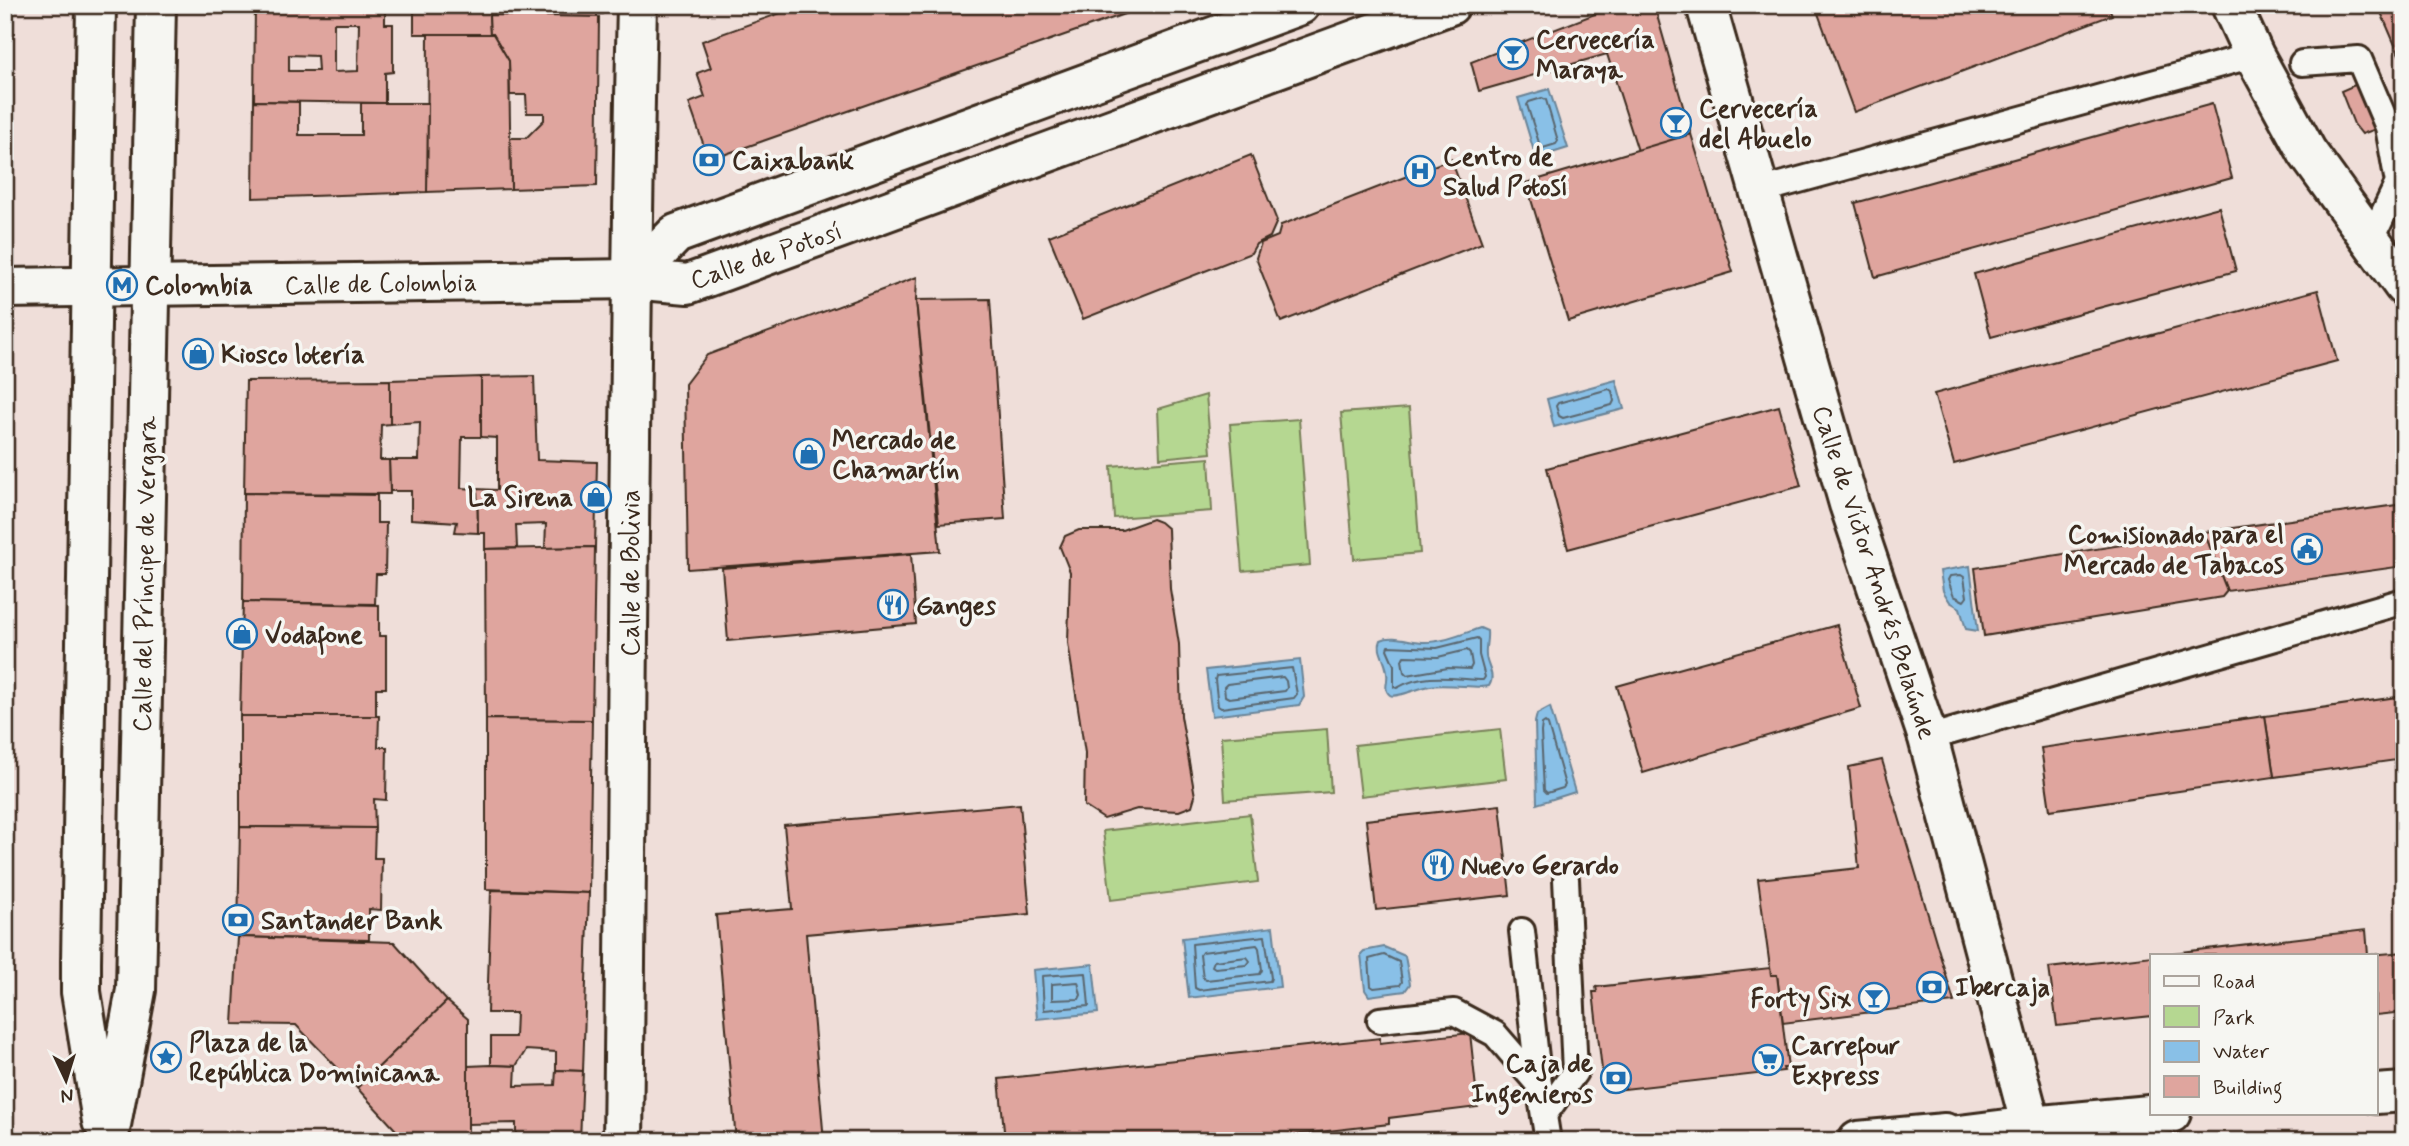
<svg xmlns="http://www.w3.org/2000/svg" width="2409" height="1146" font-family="Mynerve,sans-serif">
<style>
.green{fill:#b5d791;stroke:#788058;stroke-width:2}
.water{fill:#89c0e7;stroke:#6a8497;stroke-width:2}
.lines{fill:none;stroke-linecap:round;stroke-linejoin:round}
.shore{stroke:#5a666e;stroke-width:2}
.building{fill:#dfa59e;stroke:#3b2a1e;stroke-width:2;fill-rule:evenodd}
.lane-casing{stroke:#3b2a1e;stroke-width:30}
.street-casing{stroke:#3b2a1e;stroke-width:44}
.secondary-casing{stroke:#3b2a1e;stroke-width:44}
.lane{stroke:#f6f6f2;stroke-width:24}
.street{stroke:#f6f6f2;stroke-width:38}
.secondary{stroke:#f6f6f2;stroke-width:38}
.labels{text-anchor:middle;stroke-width:7;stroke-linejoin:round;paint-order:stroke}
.poi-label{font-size:26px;font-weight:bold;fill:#3b2a1e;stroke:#f6f6f2;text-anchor:start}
.street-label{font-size:26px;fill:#3b2a1e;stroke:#f6f6f2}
</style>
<rect width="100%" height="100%" fill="#efded9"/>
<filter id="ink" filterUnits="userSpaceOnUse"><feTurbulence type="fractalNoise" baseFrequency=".0143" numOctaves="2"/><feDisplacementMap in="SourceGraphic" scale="14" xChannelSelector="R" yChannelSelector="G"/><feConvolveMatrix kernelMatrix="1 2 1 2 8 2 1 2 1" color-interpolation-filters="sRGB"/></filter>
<g filter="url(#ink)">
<g class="green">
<polygon points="1206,395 1211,453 1160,458 1158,409"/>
<polygon points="1409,408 1420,553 1354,559 1341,413"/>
<polygon points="1299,419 1310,565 1242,571 1230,424"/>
<polygon points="1209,458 1212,511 1114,518 1111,466"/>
<polygon points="1327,729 1331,792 1225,800 1221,737"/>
<polygon points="1500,729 1506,779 1361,796 1355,745"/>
<polygon points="1250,814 1258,882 1111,900 1103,831"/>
</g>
<g class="water">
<polygon points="1549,89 1568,148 1536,158 1518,98"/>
<polygon points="1616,380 1624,409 1554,427 1547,399"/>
<polygon points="1970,566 1978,631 1966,629 1960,608 1950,602 1943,591 1940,571"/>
<path d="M1480,628L1487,631C1488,639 1485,647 1486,656C1487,667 1496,675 1489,686C1481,689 1445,683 1430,686C1421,687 1395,699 1390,695C1385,691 1386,686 1387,681C1390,663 1375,652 1381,640C1393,634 1411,642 1425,642C1445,642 1462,634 1480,628Z"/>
<polygon points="1300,660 1304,697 1299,705 1212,716 1206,670"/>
<polygon points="1550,707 1575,792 1537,804 1535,722 1537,714"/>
<polygon points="1273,927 1280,987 1189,998 1182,938"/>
<polygon points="1384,947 1405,956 1410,984 1405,991 1369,996 1365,990 1361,954 1364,951"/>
<polygon points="1093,964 1098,1013 1037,1019 1033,970"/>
</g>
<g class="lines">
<g class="shore">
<polygon points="1542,98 1546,100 1558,141 1556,144 1543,148 1540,146 1527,105 1529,102"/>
<polygon points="1609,389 1612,391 1614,401 1612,405 1563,418 1559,416 1556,406 1558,403"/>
<polygon points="1961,575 1964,577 1967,597 1964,601 1954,596 1948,580 1950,576"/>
<path d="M1477,638L1479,640V655L1485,677L1483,680C1455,679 1423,672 1397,688L1394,687V665L1387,649L1388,646L1437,648Z"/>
<polygon points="1467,650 1470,653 1472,665 1470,669 1448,668 1407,675 1404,672 1402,660 1404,656 1438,657"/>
<polygon points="1292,668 1297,694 1294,698 1221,708 1218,706 1215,680 1216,676"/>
<polygon points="1283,677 1286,681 1287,688 1285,691 1229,698 1225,696 1224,687 1227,684"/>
<polygon points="1545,722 1548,725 1565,785 1563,788 1547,793 1544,790 1541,732 1542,724"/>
<polygon points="1265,936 1271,978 1270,981 1199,990 1195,988 1192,944"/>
<polygon points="1257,945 1259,948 1262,970 1260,974 1206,980 1203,978 1200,955 1202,952"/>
<polygon points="1384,955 1399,962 1402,982 1400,985 1374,988 1371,986 1369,959"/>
<polygon points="1247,957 1250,961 1247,965 1215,968 1212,966 1214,961"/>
<polygon points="1086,973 1089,1006 1044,1010 1042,976"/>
<polygon points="1078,982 1081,995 1079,999 1052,1000 1052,984"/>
</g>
</g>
<g class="building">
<path d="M255,5H385V24H393V72L385,73V103L254,101ZM334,23H359L358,71L334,72ZM289,55L317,56L318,71H289Z"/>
<polygon points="414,5 494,5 494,16 489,15 490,34 414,34"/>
<polygon points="494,5 602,5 602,14 597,14 597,17 494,16"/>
<polygon points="803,5 1150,5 709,160 689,103 705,97 697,73 711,68 702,41"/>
<polygon points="1618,5 1654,5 1691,134 1638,151 1607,54 1479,91 1471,62"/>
<polygon points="1815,5 2108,5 2112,15 1854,112"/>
<polygon points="2378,5 2404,5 2404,66 2380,10"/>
<polygon points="489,15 599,17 597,186 511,189 510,138 526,138 544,120 544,113 527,113 526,95 510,95 509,61 493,34 490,34"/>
<polygon points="5,28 7,28 5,207"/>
<polygon points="428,34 493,34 509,61 511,189 427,192"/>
<polygon points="2357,84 2376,129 2362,134 2354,124 2341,91"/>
<polygon points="254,101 299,102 299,135 361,135 361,103 428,103 427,192 253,198"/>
<polygon points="2212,104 2232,178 1875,277 1855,203"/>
<polygon points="1691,134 1733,272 1568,321 1526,183"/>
<polygon points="1251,155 1277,221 1270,237 1256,244 1251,253 1083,319 1049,236"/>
<polygon points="1451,159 1482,243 1281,322 1256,258 1261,243 1278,236 1281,225"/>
<polygon points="2219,207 2236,271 1991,337 1974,274"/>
<polygon points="917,277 916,300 940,551 688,569 685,384 707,355"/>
<polygon points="2318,290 2337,361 1954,464 1934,394"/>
<polygon points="990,299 1005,519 939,524 916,300"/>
<polygon points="534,376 537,460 597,462 595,547 545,548 546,524 516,525 517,548 485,549 485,533 478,533 477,489 497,490 497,438 481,437 481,377"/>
<polygon points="481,377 481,437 462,437 461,488 477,489 478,533 455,532 457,522 411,519 411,491 390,491 389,460 419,460 420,422 390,424 390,380"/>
<polygon points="390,380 390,424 381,425 380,460 389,460 390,494 244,493 246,381"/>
<polygon points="1779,406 1801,486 1568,549 1547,468"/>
<polygon points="244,493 377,495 377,523 386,523 385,574 376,574 375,604 243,602"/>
<polygon points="2404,504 2404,566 2227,591 2204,532"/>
<polygon points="1152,519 1160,522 1168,529 1170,589 1179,644 1181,716 1195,796 1192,806 1179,811 1137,809 1104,819 1084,806 1085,753 1068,643 1070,572 1060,547 1065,536 1079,530 1122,530"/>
<polygon points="2204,532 2227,591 2222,597 1984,636 1975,568"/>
<polygon points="595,547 592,720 486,719 485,549"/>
<polygon points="911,554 916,624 728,641 722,568"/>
<polygon points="243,602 379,605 379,636 386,636 386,688 376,688 376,717 240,716"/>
<polygon points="1837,625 1861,708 1643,773 1617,686"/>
<polygon points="2404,696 2404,759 2274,777 2265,716"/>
<polygon points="240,716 379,716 378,747 387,747 386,800 374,799 375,828 240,827"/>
<polygon points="2265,716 2274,777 2050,810 2041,748"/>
<polygon points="486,719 592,720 589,893 486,889"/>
<polygon points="1882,760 1954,1002 1783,1023 1777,975 1771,975 1758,879 1859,868 1849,767"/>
<polygon points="1020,804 1030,914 806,934 824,1141 736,1141 716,915 792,909 784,825"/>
<polygon points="1500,805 1510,895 1376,910 1366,820"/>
<polygon points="240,827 375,828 374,858 382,858 381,910 369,909 369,940 238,937"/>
<polygon points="491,890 589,893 583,1071 556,1070 556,1052 526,1050 516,1066 491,1065 491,1037 515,1037 516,1013 487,1013"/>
<polygon points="2366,930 2368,955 2156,955"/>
<polygon points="238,937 394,942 447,1001 357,1088 296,1025 233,1024"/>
<polygon points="2404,952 2404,1012 2376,1015 2376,955 2369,955"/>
<polygon points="2152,956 2152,1016 2057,1026 2049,968"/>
<polygon points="1770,968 1771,975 1777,975 1788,1068 1783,1068 1784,1071 1607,1091 1606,1087 1604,1087 1593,992 1597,992 1596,987"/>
<polygon points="447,1001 468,1019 468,1141 406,1141 357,1088"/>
<polygon points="1470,1033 1478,1107 1389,1118 1389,1124 1239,1141 1005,1141 999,1079 1380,1038 1380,1043"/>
<polygon points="491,1065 516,1066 515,1086 555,1085 556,1070 583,1071 580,1141 516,1141 516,1123 468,1124 468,1066"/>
</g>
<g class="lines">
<g class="lane-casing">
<g id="lane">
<polyline points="2302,63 2359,59 2388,127 2398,183 2371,240"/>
<polyline points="1759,191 2254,55"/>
<polyline points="1928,738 2404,601"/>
<polyline points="1522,931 1539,1085 1548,1141"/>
<polyline points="1380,1020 1454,1012 1495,1034 1539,1085"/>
<polyline points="1544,1115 1575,1072 1566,879"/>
</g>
</g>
<g class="street-casing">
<g id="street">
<polyline points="1706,5 1849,504 1928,738 2031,1126 2037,1141"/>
<polyline points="632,279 676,234 1300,5"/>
<polyline points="5,288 632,279 688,284 1450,5"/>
<path d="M623,1141C628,762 628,384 637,5"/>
<polyline points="1858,1141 1945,1133"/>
</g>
</g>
<g class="secondary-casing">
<g id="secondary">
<polyline points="96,5 81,962 81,992 102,1121"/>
<polyline points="2231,5 2254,55 2307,152 2404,286"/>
<polyline points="2376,1094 2404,1092"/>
<polyline points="108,1141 136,990 156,5"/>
<polyline points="1911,1141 2031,1126 2171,1113"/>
</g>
</g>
<use href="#lane" class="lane"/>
<use href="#street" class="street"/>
<use href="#secondary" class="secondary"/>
</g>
</g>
<defs>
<g id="bar-ring" transform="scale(1.575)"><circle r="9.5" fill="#f6f6f2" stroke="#1f6fb2" stroke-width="1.5"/><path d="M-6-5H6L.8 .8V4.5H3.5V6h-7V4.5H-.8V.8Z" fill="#1f6fb2"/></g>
<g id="bank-ring" transform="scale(1.575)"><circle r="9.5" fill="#f6f6f2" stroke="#1f6fb2" stroke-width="1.5"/><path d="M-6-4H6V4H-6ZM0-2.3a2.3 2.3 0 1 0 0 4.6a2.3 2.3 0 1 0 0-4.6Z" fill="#1f6fb2"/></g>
<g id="hospital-ring" transform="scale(1.575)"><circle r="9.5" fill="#f6f6f2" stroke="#1f6fb2" stroke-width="1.5"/><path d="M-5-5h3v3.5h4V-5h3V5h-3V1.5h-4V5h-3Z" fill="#1f6fb2"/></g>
<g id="metro-ring" transform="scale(1.575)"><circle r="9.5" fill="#f6f6f2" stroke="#1f6fb2" stroke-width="1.5"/><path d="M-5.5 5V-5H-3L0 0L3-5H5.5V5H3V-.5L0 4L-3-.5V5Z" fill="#1f6fb2"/></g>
<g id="shop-ring" transform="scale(1.575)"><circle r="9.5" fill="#f6f6f2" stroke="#1f6fb2" stroke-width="1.5"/><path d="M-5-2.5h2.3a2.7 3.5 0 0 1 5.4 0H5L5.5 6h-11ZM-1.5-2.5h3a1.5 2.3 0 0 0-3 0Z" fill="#1f6fb2"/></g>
<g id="civic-ring" transform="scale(1.575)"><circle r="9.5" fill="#f6f6f2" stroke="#1f6fb2" stroke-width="1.5"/><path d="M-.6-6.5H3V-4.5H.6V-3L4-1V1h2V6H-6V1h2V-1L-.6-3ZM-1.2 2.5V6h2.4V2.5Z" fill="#1f6fb2"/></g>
<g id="restaurant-ring" transform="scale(1.575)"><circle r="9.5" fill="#f6f6f2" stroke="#1f6fb2" stroke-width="1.5"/><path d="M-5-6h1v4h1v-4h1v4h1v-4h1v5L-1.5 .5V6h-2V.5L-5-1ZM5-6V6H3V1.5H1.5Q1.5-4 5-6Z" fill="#1f6fb2"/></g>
<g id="sight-ring" transform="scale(1.575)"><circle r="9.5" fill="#f6f6f2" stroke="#1f6fb2" stroke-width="1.5"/><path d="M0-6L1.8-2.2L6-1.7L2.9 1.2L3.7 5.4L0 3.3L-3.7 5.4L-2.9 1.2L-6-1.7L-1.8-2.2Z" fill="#1f6fb2"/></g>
<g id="supermarket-ring" transform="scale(1.575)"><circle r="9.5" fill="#f6f6f2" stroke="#1f6fb2" stroke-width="1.5"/><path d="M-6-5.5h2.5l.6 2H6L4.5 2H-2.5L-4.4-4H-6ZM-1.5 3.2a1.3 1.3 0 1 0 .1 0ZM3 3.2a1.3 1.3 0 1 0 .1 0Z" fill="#1f6fb2"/></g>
</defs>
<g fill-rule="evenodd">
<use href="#bar-ring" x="1513" y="54"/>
<use href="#bar-ring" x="1676" y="123"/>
<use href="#bank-ring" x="709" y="160"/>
<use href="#hospital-ring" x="1420" y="171"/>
<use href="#metro-ring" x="122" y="285"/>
<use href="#shop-ring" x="198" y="354"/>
<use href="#shop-ring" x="809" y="454"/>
<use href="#shop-ring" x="596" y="497"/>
<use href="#civic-ring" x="2307" y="549"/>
<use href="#restaurant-ring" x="893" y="605"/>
<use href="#shop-ring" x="242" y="634"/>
<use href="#restaurant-ring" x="1438" y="865"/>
<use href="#bank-ring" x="238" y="920"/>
<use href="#bank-ring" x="1932" y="987"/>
<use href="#bar-ring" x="1874" y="998"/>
<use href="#sight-ring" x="166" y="1057"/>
<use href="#supermarket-ring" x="1768" y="1060"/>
<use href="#bank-ring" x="1616" y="1078"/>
</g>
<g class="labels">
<g class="poi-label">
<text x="1536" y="48">Cervecería<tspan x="1536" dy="30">Maraya</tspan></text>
<text x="1699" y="117">Cervecería<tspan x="1699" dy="30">del Abuelo</tspan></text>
<text x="1443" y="165">Centro de<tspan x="1443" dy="30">Salud Potosí</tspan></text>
<text x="732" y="169">Caixabank</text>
<text x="145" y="294">Colombia</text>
<text x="221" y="363">Kiosco lotería</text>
<text x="832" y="448">Mercado de<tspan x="832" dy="30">Chamartín</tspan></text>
<text x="573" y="506" text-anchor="end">La Sirena</text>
<text x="2284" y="543" text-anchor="end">Comisionado para el<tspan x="2284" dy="30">Mercado de Tabacos</tspan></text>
<text x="916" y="614">Ganges</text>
<text x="265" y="643">Vodafone</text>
<text x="1461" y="874">Nuevo Gerardo</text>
<text x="261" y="929">Santander Bank</text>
<text x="1955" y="996">Ibercaja</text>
<text x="1851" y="1007" text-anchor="end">Forty Six</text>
<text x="189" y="1051">Plaza de la<tspan x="189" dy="30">República Dominicana</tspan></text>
<text x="1791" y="1054">Carrefour<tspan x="1791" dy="30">Express</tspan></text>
<text x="1593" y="1072" text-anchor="end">Caja de<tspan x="1593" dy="30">Ingenieros</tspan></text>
</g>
<g class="street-label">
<text transform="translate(766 255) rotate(-19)" y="9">Calle de Potosí</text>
<text transform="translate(381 283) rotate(-1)" y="9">Calle de Colombia</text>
<text transform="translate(1875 572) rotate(72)" y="9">Calle de Víctor Andrés Belaúnde</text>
<text transform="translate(630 573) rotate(-90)" y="9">Calle de Bolivia</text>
<text transform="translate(144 574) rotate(-89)" y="9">Calle del Príncipe de Vergara</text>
</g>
</g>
<rect width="2409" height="1146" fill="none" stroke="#f6f6f2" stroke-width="28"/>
<rect x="14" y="14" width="2381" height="1118" fill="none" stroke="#3b2a1e" stroke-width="2.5" filter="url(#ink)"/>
<rect x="2150" y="954" width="228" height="161" fill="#f6f6f2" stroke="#aba49d" stroke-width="2"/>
<rect x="2164" y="976" width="35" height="10" fill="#f6f6f2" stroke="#aba49d" stroke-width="2"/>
<text x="2213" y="988" font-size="21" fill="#3b2a1e">Road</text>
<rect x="2164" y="1006" width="35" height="21" fill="#b5d791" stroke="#aba49d" stroke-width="2"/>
<text x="2213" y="1024" font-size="21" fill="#3b2a1e">Park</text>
<rect x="2164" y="1041" width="35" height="21" fill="#89c0e7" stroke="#aba49d" stroke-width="2"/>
<text x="2213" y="1058" font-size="21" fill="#3b2a1e">Water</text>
<rect x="2164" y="1076" width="35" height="21" fill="#dfa59e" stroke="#aba49d" stroke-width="2"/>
<text x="2213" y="1094" font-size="21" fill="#3b2a1e">Building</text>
<g transform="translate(66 1080) rotate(176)" stroke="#f6f6f2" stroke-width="5" paint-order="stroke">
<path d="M0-5L12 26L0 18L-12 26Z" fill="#3b2a1e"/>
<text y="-10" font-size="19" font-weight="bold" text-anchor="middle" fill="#3b2a1e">N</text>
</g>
</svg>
